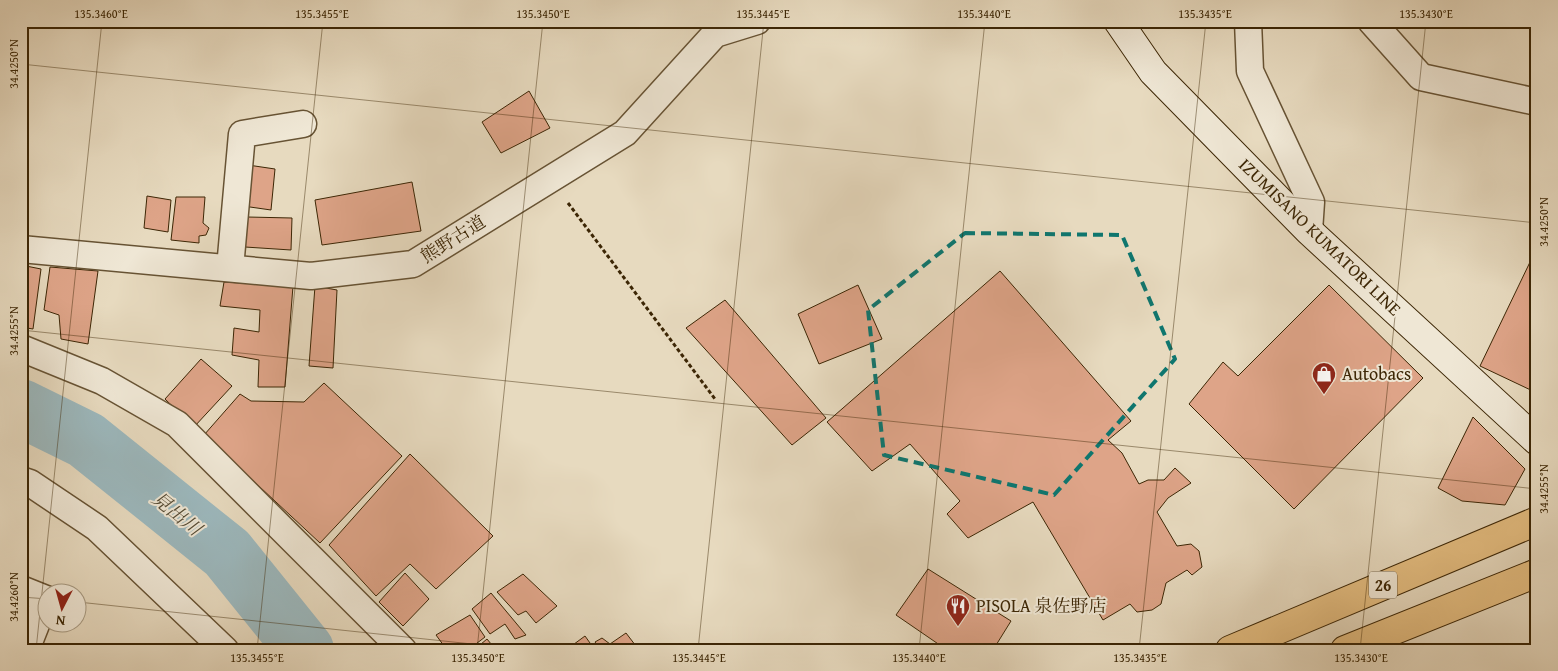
<svg xmlns="http://www.w3.org/2000/svg" width="1558" height="671" font-family="'Gentium Book Plus','Noto Serif JP',serif">
<style>
.lines{fill:none;stroke-linecap:round;stroke-linejoin:round}
.river{stroke:#9cb8bd;stroke-width:58}
.building{fill:#dea488;stroke:#3c2605}
.minor-casing{stroke:#675334;stroke-width:29}
.secondary-casing{stroke:#3c2605;stroke-width:30}
.trunk-casing{stroke:#3c2605;stroke-width:30}
.path{stroke:#3c2605;stroke-width:3;stroke-dasharray:4 2.5;stroke-linecap:butt}
.minor{stroke:#efe7d5;stroke-width:26}
.secondary{stroke:#efe7d5;stroke-width:28}
.trunk{stroke:#e4bd80;stroke-width:28}
.marked{fill:none;stroke:#0f766e;stroke-width:4;stroke-dasharray:10 6;stroke-linejoin:round}
.ticks{fill:none;stroke:#3c2605;stroke-width:1;stroke-opacity:0.45}
.labels{text-anchor:middle;stroke-width:4;stroke-linejoin:round;paint-order:stroke}
.shield{fill:#efe7d5;stroke:#726043;stroke-width:1}
.shield-label{font-size:16px;font-weight:bold;fill:#3c2605}
.street-label{font-size:18px;fill:#3c2605;stroke:#efe7d5}
.poi-label{font-size:18px;fill:#3c2605;stroke:#efe7d5;text-anchor:start}
.water-label{font-size:19px;font-style:italic;fill:#544a33;stroke:#efe7d5}
.neatline{fill:none;stroke:#3c2605;stroke-width:2}
.ticks-label{font-size:12px;text-anchor:middle;fill:#3c2605}
</style>
<rect width="100%" height="100%" fill="#e7dabf"/>
<filter id="stains"><feTurbulence type="fractalNoise" baseFrequency=".004" numOctaves="4"/><feColorMatrix values="0 0 0 0 .2 0 0 0 0 .09 0 0 0 0 .02 0 0 0 .5 -.17"/></filter>
<radialGradient id="worn" r=".72"><stop offset=".6" stop-color="#630" stop-opacity="0"/><stop offset="1" stop-color="#630" stop-opacity=".3"/></radialGradient>
<g class="lines">
<polyline class="river" points="21,408 86,440 227,553 305,650"/>
</g>
<g class="building">
<polygon points="21,21 35,21 21,31"/>
<polygon points="529,91 550,128 501,153 482,122"/>
<polygon points="248,165 275,169 271,210 243,206"/>
<polygon points="412,182 421,231 322,245 315,200"/>
<polygon points="147,196 171,200 168,232 144,228"/>
<polygon points="176,197 205,197 203,223 209,228 206,235 199,236 199,243 171,240"/>
<polygon points="247,217 292,218 291,250 245,247"/>
<polygon points="1531,260 1537,262 1537,393 1480,366"/>
<polygon points="21,265 41,269 33,329 21,327"/>
<polygon points="50,267 98,271 88,344 61,339 59,315 44,310"/>
<polygon points="1000,271 1131,421 1108,440 1122,453 1139,484 1148,480 1164,480 1175,468 1191,483 1168,498 1157,512 1177,546 1191,544 1199,551 1202,567 1192,575 1187,570 1166,583 1161,604 1152,610 1137,612 1130,604 1103,620 1033,502 968,538 947,514 960,501 910,444 872,471 827,422"/>
<polygon points="224,282 293,286 285,387 258,387 259,360 232,355 234,328 259,332 260,310 220,306"/>
<polygon points="858,285 882,339 819,364 798,314"/>
<polygon points="1329,285 1423,378 1294,509 1189,404 1223,362 1238,376"/>
<polygon points="315,286 337,290 333,368 309,366"/>
<polygon points="725,300 826,418 792,445 686,328"/>
<polygon points="201,359 232,386 194,427 165,399"/>
<polygon points="324,383 402,456 320,543 204,435 240,394 251,401 304,402"/>
<polygon points="1473,417 1525,469 1505,505 1462,501 1438,488"/>
<polygon points="410,454 493,536 436,589 410,564 376,596 329,545"/>
<polygon points="928,569 1011,621 993,650 947,650 896,615"/>
<polygon points="405,573 429,599 403,626 379,602"/>
<polygon points="523,574 557,606 536,623 526,611 518,615 497,592"/>
<polygon points="491,593 526,635 515,639 505,624 490,634 472,609"/>
<polygon points="470,615 485,637 468,650 447,650 436,635"/>
<polygon points="626,633 639,650 601,650 595,642 602,638 610,644"/>
<polygon points="585,636 595,650 566,650"/>
<polygon points="487,639 496,650 474,650"/>
</g>
<g class="lines">
<g class="minor-casing">
<g id="minor">
<polyline points="1248,21 1250,71 1311,202 1309,231"/>
<polyline points="1371,21 1421,77 1537,102"/>
<polyline points="21,249 311,276 413,264 625,133 715,34 757,21"/>
<polyline points="230,268 242,134 303,124"/>
<polyline points="21,348 102,381 177,424 403,650"/>
<polyline points="21,480 30,483 97,528 225,650"/>
<polyline points="21,589 46,599 26,650"/>
</g>
</g>
<g class="secondary-casing">
<polyline id="secondary" points="1118,21 1153,72 1309,231 1537,441"/>
</g>
<g class="trunk-casing">
<g id="trunk">
<polyline points="1230,650 1537,521"/>
<polyline points="1345,650 1537,573"/>
</g>
</g>
<polyline class="path" points="568,203 715,399"/>
<use href="#minor" class="minor"/>
<use href="#secondary" class="secondary"/>
<use href="#trunk" class="trunk"/>
</g>
<path class="marked" d="M965,233L1122,235L1175,359L1054,495L884,455L868,310Z"/>
<path class="ticks" d="M21,64L1537,223M21,330L1537,489M21,597L48,599M78,602L528,650M36,650L102,21M257,650L323,21M477,650L543,21M698,650L764,21M919,650L985,21M1139,650L1206,21M1360,650L1426,21"/>
<defs>
<g id="shop-pin" transform="scale(1.25)"><path d="M0 17L-7.5 6A9.5 9.5 0 1 1 7.5 6Z" fill="#8f2418" stroke="#efe7d5"/><path d="M-5-2.5h2.3a2.7 3.5 0 0 1 5.4 0H5L5.5 6h-11ZM-1.5-2.5h3a1.5 2.3 0 0 0-3 0Z" fill="#fff"/></g>
<g id="restaurant-pin" transform="scale(1.25)"><path d="M0 17L-7.5 6A9.5 9.5 0 1 1 7.5 6Z" fill="#8f2418" stroke="#efe7d5"/><path d="M-5-6h1v4h1v-4h1v4h1v-4h1v5L-1.5 .5V6h-2V.5L-5-1ZM5-6V6H3V1.5H1.5Q1.5-4 5-6Z" fill="#fff"/></g>
</defs>
<g fill-rule="evenodd">
<use href="#shop-pin" x="1324" y="374"/>
<use href="#restaurant-pin" x="958" y="606"/>
</g>
<g class="labels">
<rect class="shield" x="1369" y="571.5" width="28" height="27" rx="4"/>
<g class="shield-label">
<text x="1383" y="591">26</text>
</g>
<g class="street-label">
<text transform="translate(1320 237) rotate(44)" y="6">IZUMISANO KUMATORI LINE</text>
<text transform="translate(453 239) rotate(-32)" y="6">熊野古道</text>
</g>
<g class="poi-label">
<text x="1342" y="380">Autobacs</text>
<text x="976" y="612">PISOLA 泉佐野店</text>
</g>
<g class="water-label">
<text transform="translate(177 513) rotate(39)" y="7">見出川</text>
</g>
</g>
<rect width="1558" height="671" fill="none" stroke="#e7dabf" stroke-width="55"/>
<g transform="translate(62 608) rotate(186)"><circle r="24" fill="#efe7d5" stroke="#a79a82"/>
<path d="M0-4L9 19L0 12L-9 19Z" fill="#8f2418"/>
<text y="-8" font-size="14" font-weight="bold" text-anchor="middle" fill="#3c2605">N</text>
</g>
<rect x="28" y="28" width="1502" height="616" class="neatline"/>
<g class="ticks-label">
<text x="101" y="18">135.3460°E</text>
<text x="322" y="18">135.3455°E</text>
<text x="543" y="18">135.3450°E</text>
<text x="763" y="18">135.3445°E</text>
<text x="984" y="18">135.3440°E</text>
<text x="1205" y="18">135.3435°E</text>
<text x="1426" y="18">135.3430°E</text>
<text transform="translate(14 64) rotate(-90)" y="4">34.4250°N</text>
<text transform="translate(1544 222) rotate(-90)" y="4">34.4250°N</text>
<text transform="translate(14 331) rotate(-90)" y="4">34.4255°N</text>
<text transform="translate(1544 489) rotate(-90)" y="4">34.4255°N</text>
<text transform="translate(14 597) rotate(-90)" y="4">34.4260°N</text>
<text x="257" y="662">135.3455°E</text>
<text x="478" y="662">135.3450°E</text>
<text x="699" y="662">135.3445°E</text>
<text x="919" y="662">135.3440°E</text>
<text x="1140" y="662">135.3435°E</text>
<text x="1361" y="662">135.3430°E</text>
</g>
<rect width="100%" height="100%" filter="url(#stains)"/>
<rect width="100%" height="100%" fill="url(#worn)"/>
</svg>
